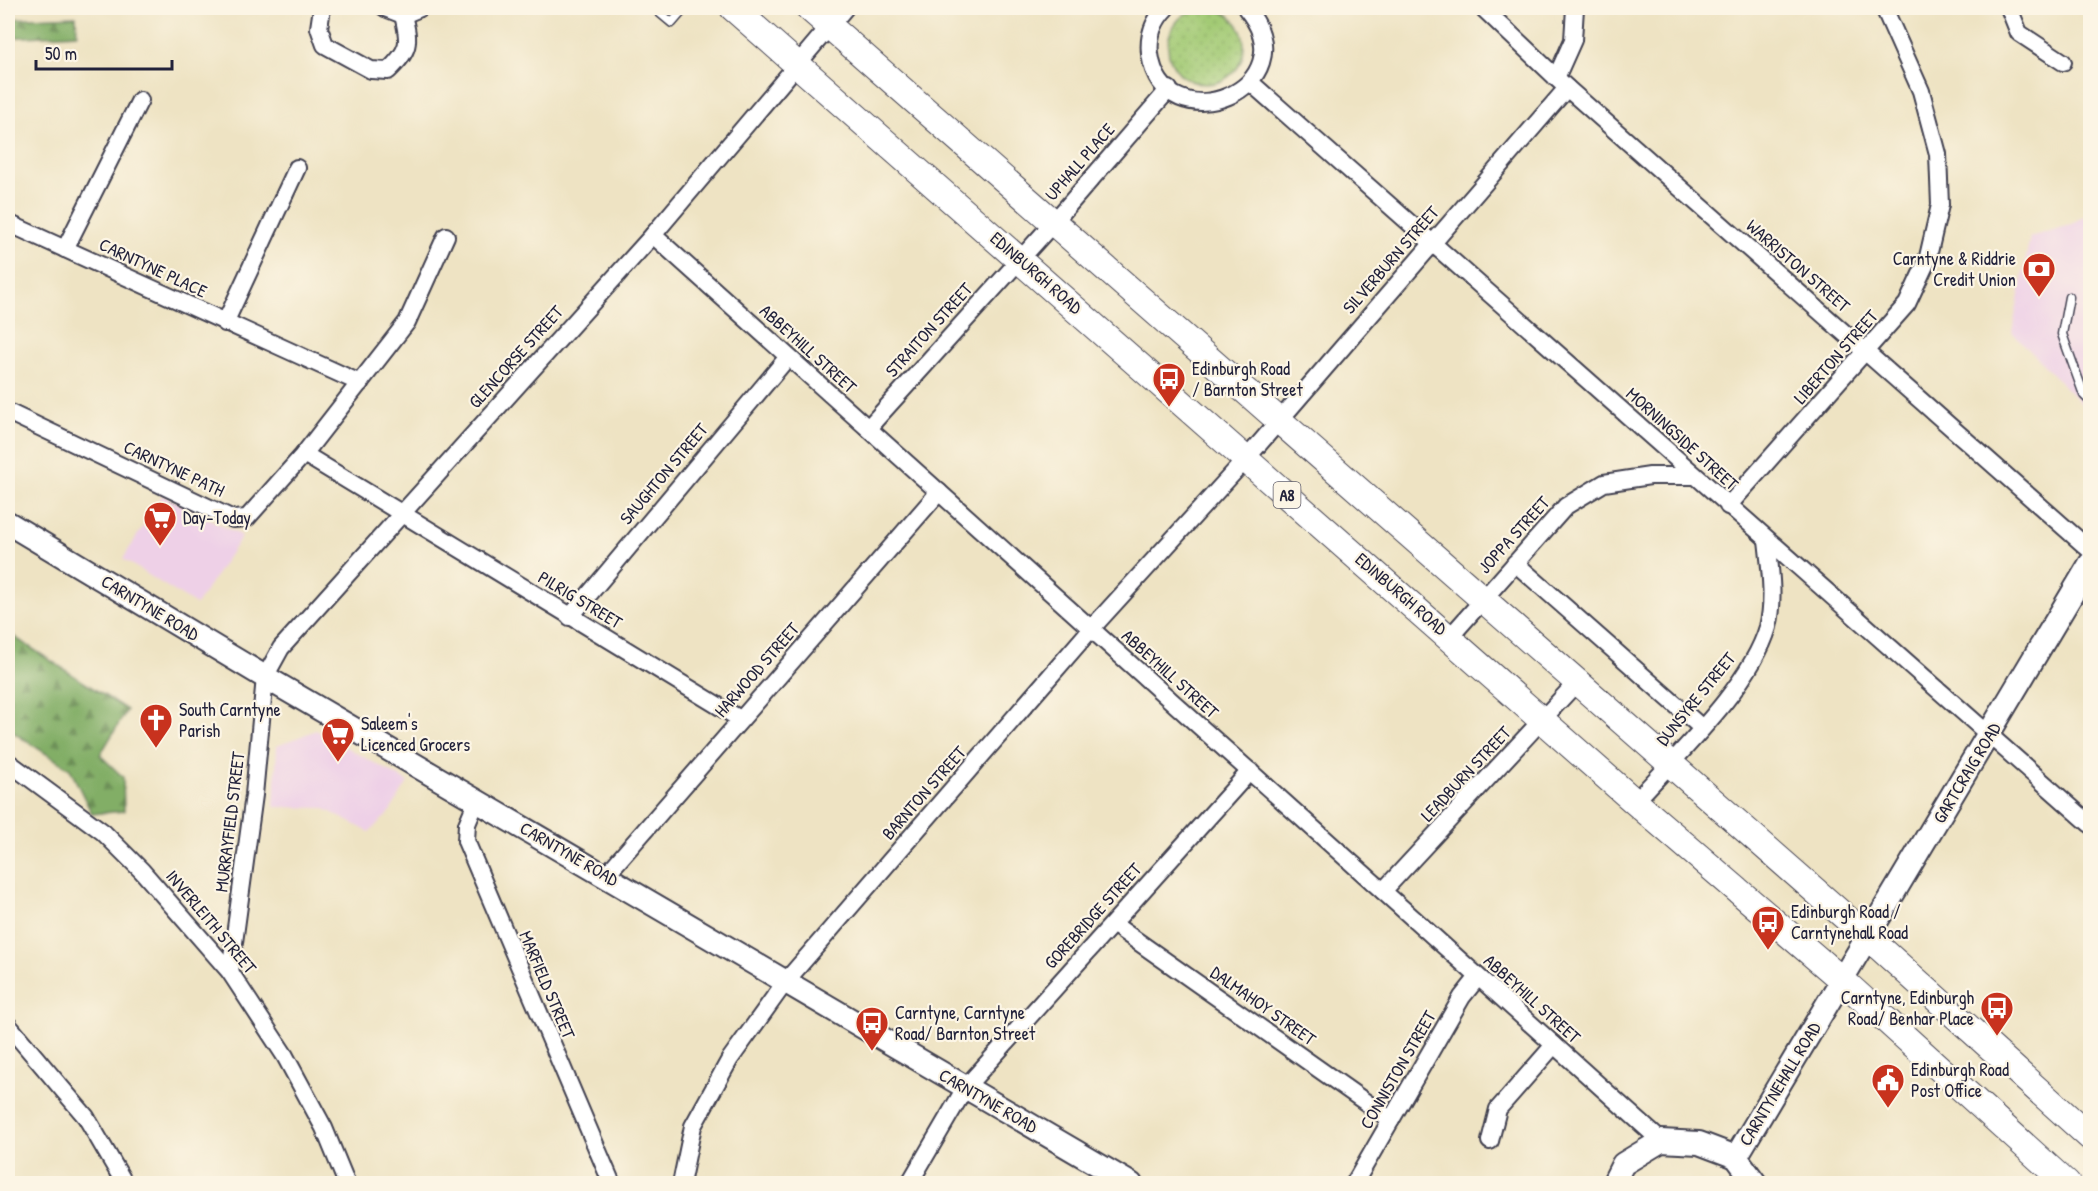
<svg xmlns="http://www.w3.org/2000/svg" width="2098" height="1191" font-family="'Patrick Hand',sans-serif">
<style>
.built{fill:#eed0e7}
.grass{fill:url(#grass-dots);stroke:#627658;stroke-width:1.5}
.forest{fill:url(#forest-firs);stroke:#526850;stroke-width:1.5}
.lines{fill:none;stroke-linecap:round;stroke-linejoin:round}
.lane-casing{stroke:#413f4f;stroke-width:11}
.street-casing{stroke:#413f4f;stroke-width:20}
.secondary-casing{stroke:#413f4f;stroke-width:26}
.primary-casing{stroke:#413f4f;stroke-width:28}
.lane{stroke:#fff;stroke-width:8}
.street{stroke:#fff;stroke-width:16}
.secondary{stroke:#fff;stroke-width:22}
.primary{stroke:#fff;stroke-width:26}
.labels{text-anchor:middle;stroke-width:4.5;stroke-linejoin:round;paint-order:stroke}
.shield{fill:#fcf5e5;stroke:#63616e;stroke-width:1.5}
.shield-label{font-size:16px;font-weight:bold;fill:#22223b}
.street-label{font-size:18px;fill:#22223b;stroke:#fcf5e5}
.poi-label{font-size:18px;fill:#22223b;stroke:#fcf5e5;text-anchor:start}
</style>
<defs>
<pattern id="grass-dots" width="8" height="8" patternUnits="userSpaceOnUse" patternTransform="scale(1.5)"><rect width="8" height="8" fill="#a3ca75"/><path d="M2 2h.1M6 6h.1" fill="none" stroke="#8cad66" stroke-width="1.8" stroke-linecap="round"/></pattern>
<pattern id="forest-firs" width="22" height="20" patternUnits="userSpaceOnUse" patternTransform="scale(1.5)"><rect width="22" height="20" fill="#82ae66"/><path d="M5 1l3.5 6h-7zM16 11l3.5 6h-7z" fill="#6a8d55"/></pattern>
</defs>
<rect width="100%" height="100%" fill="#fcf5e5"/>
<filter id="ink" filterUnits="userSpaceOnUse"><feTurbulence type="fractalNoise" baseFrequency=".0167" numOctaves="2"/><feDisplacementMap in="SourceGraphic" scale="12" xChannelSelector="R" yChannelSelector="G"/><feConvolveMatrix kernelMatrix="1 2 1 2 8 2 1 2 1" color-interpolation-filters="sRGB"/></filter>
<filter id="wash" filterUnits="userSpaceOnUse"><feTurbulence type="fractalNoise" baseFrequency=".008" numOctaves="4" result="noise"/><feDisplacementMap in="SourceGraphic" scale="24" xChannelSelector="R" yChannelSelector="G"/><feGaussianBlur stdDeviation="1.35" result="paint"/><feColorMatrix in="noise" values="0 0 0 0 0 0 0 0 0 0 0 0 0 0 0 0 0 1.4 0 .05"/><feComposite in="paint" operator="in"/></filter>
<g filter="url(#wash)">
<rect width="100%" height="100%" fill="#eee3c3"/>
<g class="built">
<polygon points="2090,213 2090,413 2012,332 2030,237 2070,225"/>
<polygon points="162,495 242,536 196,605 123,559"/>
<polygon points="316,730 408,782 389,813 369,832 323,808 274,807 277,746"/>
</g>
<circle class="grass" cx="1206" cy="46" r="38"/>
<g class="forest">
<polygon points="76,16 77,34 8,38 8,19"/>
<polygon points="8,633 127,710 100,755 123,777 124,811 92,814 70,769 8,729"/>
</g>
</g>
<g filter="url(#ink)">
<g class="lines">
<g class="lane-casing">
<g id="lane">
<polyline points="654,8 672,23 685,8"/>
<polyline points="2069,297 2062,334 2084,395 2090,401"/>
</g>
</g>
<g class="street-casing">
<g id="street">
<path d="M322,8L319,28L325,45L371,70L388,71C410,50 410,43 403,15"/>
<polyline points="385,8 403,15 420,8"/>
<path d="M1166,8C1154,20 1148,36 1150,54C1163,148 1313,88 1246,8"/>
<polyline points="1483,8 1567,88 2090,550"/>
<polyline points="2009,8 2019,33 2063,62"/>
<polyline points="1556,78 1573,40 1575,8"/>
<polyline points="1250,82 2090,824"/>
<polyline points="8,223 360,383"/>
<polyline points="653,235 1661,1141"/>
<polyline points="446,236 407,322 304,454 740,719"/>
<polyline points="65,249 140,100"/>
<polyline points="225,323 297,168"/>
<polyline points="8,412 233,519 247,518 304,454"/>
<polyline points="868,428 1054,222 1169,89"/>
<polyline points="1728,506 1907,304 1927,261 1940,205 1938,154 1921,91 1884,8"/>
<polyline points="1515,563 1702,728"/>
<polyline points="570,617 788,357"/>
<polyline points="1450,637 1566,506 1604,483 1650,476 1694,476"/>
<polyline points="8,762 103,832 142,871 230,972 285,1056 324,1128 347,1184"/>
<polyline points="477,800 467,824 466,841 612,1184"/>
<path d="M1635,802C1676,756 1751,686 1768,627C1775,599 1770,568 1767,540"/>
<polyline points="606,875 939,492"/>
<polyline points="1383,891 1577,682"/>
<polyline points="1113,924 1391,1120"/>
<polyline points="230,972 254,795 265,677 281,648 653,235 845,8"/>
<polyline points="8,1025 86,1117 125,1184"/>
<polyline points="1490,1141 1498,1109 1554,1045"/>
<polyline points="681,1184 693,1126 730,1059 786,981 1091,629 1246,459 1567,88"/>
<polyline points="909,1184 965,1088 1250,771"/>
<polyline points="1354,1184 1462,997 1478,977"/>
</g>
</g>
<g class="secondary-casing">
<g id="secondary">
<polyline points="8,523 265,677 1131,1184"/>
<polyline points="1736,1157 2090,564"/>
<polyline points="1613,1184 1623,1164 1661,1141 1699,1143 1736,1157 1756,1184"/>
</g>
</g>
<g class="primary-casing">
<g id="primary">
<polyline points="733,8 1635,802 1842,980 2067,1184"/>
<polyline points="809,8 1869,938 2090,1137"/>
</g>
</g>
<use href="#lane" class="lane"/>
<use href="#street" class="street"/>
<use href="#secondary" class="secondary"/>
<use href="#primary" class="primary"/>
</g>
</g>
<defs>
<g id="bank-pin" transform="scale(1.725)"><path d="M0 17L-7.5 6A9.5 9.5 0 1 1 7.5 6Z" fill="#c8321e" stroke="#fcf5e5"/><path d="M-6-4H6V4H-6ZM0-2.3a2.3 2.3 0 1 0 0 4.6a2.3 2.3 0 1 0 0-4.6Z" fill="#fff"/></g>
<g id="bus-pin" transform="scale(1.725)"><path d="M0 17L-7.5 6A9.5 9.5 0 1 1 7.5 6Z" fill="#c8321e" stroke="#fcf5e5"/><path d="M-5-6H5V4H4V6H2V4H-2V6H-4V4H-5ZM-3.5-4V0h7V-4ZM-3.5 1.2v1.5H-2V1.2ZM2 1.2v1.5H3.5V1.2Z" fill="#fff"/></g>
<g id="supermarket-pin" transform="scale(1.725)"><path d="M0 17L-7.5 6A9.5 9.5 0 1 1 7.5 6Z" fill="#c8321e" stroke="#fcf5e5"/><path d="M-6-5.5h2.5l.6 2H6L4.5 2H-2.5L-4.4-4H-6ZM-1.5 3.2a1.3 1.3 0 1 0 .1 0ZM3 3.2a1.3 1.3 0 1 0 .1 0Z" fill="#fff"/></g>
<g id="church-pin" transform="scale(1.725)"><path d="M0 17L-7.5 6A9.5 9.5 0 1 1 7.5 6Z" fill="#c8321e" stroke="#fcf5e5"/><path d="M-1.2-6h2.4v3.5h3.3v2.4h-3.3V6h-2.4V-.1h-3.3v-2.4h3.3Z" fill="#fff"/></g>
<g id="civic-pin" transform="scale(1.725)"><path d="M0 17L-7.5 6A9.5 9.5 0 1 1 7.5 6Z" fill="#c8321e" stroke="#fcf5e5"/><path d="M-.6-6.5H3V-4.5H.6V-3L4-1V1h2V6H-6V1h2V-1L-.6-3ZM-1.2 2.5V6h2.4V2.5Z" fill="#fff"/></g>
</defs>
<g fill-rule="evenodd">
<use href="#bank-pin" x="2039" y="269"/>
<use href="#bus-pin" x="1169" y="379"/>
<use href="#supermarket-pin" x="160" y="518"/>
<use href="#church-pin" x="156" y="720"/>
<use href="#supermarket-pin" x="338" y="734"/>
<use href="#bus-pin" x="1768" y="922"/>
<use href="#bus-pin" x="1997" y="1008"/>
<use href="#bus-pin" x="872" y="1023"/>
<use href="#civic-pin" x="1888" y="1080"/>
</g>
<g class="labels">
<rect class="shield" x="1273.5" y="482" width="27" height="26" rx="4.5"/>
<g class="shield-label">
<text x="1287" y="501">A8</text>
</g>
<g class="street-label">
<text transform="translate(1080 162) rotate(-49)" y="6">UPHALL PLACE</text>
<text transform="translate(1391 260) rotate(-49)" y="6">SILVERBURN STREET</text>
<text transform="translate(1798 266) rotate(41)" y="6">WARRISTON STREET</text>
<text transform="translate(153 268) rotate(25)" y="6">CARNTYNE PLACE</text>
<text transform="translate(1036 273) rotate(41)" y="6">EDINBURGH ROAD</text>
<text transform="translate(929 330) rotate(-48)" y="6">STRAITON STREET</text>
<text transform="translate(808 349) rotate(42)" y="6">ABBEYHILL STREET</text>
<text transform="translate(516 357) rotate(-48)" y="6">GLENCORSE STREET</text>
<text transform="translate(1836 357) rotate(-49)" y="6">LIBERTON STREET</text>
<text transform="translate(1682 439) rotate(42)" y="6">MORNINGSIDE STREET</text>
<text transform="translate(174 469) rotate(25)" y="6">CARNTYNE PATH</text>
<text transform="translate(664 474) rotate(-50)" y="6">SAUGHTON STREET</text>
<text transform="translate(1514 535) rotate(-48)" y="6">JOPPA STREET</text>
<text transform="translate(1401 594) rotate(41)" y="6">EDINBURGH ROAD</text>
<text transform="translate(580 600) rotate(31)" y="6">PILRIG STREET</text>
<text transform="translate(150 608) rotate(31)" y="6">CARNTYNE ROAD</text>
<text transform="translate(757 670) rotate(-49)" y="6">HARWOOD STREET</text>
<text transform="translate(1170 674) rotate(42)" y="6">ABBEYHILL STREET</text>
<text transform="translate(1696 699) rotate(-51)" y="6">DUNSYRE STREET</text>
<text transform="translate(1967 773) rotate(-59)" y="6">GARTCRAIG ROAD</text>
<text transform="translate(1466 774) rotate(-47)" y="6">LEADBURN STREET</text>
<text transform="translate(924 793) rotate(-49)" y="6">BARNTON STREET</text>
<text transform="translate(230 822) rotate(-83)" y="6">MURRAYFIELD STREET</text>
<text transform="translate(569 854) rotate(30)" y="6">CARNTYNE ROAD</text>
<text transform="translate(1093 916) rotate(-48)" y="6">GOREBRIDGE STREET</text>
<text transform="translate(211 922) rotate(50)" y="6">INVERLEITH STREET</text>
<text transform="translate(547 985) rotate(67)" y="6">MARFIELD STREET</text>
<text transform="translate(1532 999) rotate(42)" y="6">ABBEYHILL STREET</text>
<text transform="translate(1263 1006) rotate(35)" y="6">DALMAHOY STREET</text>
<text transform="translate(1398 1070) rotate(-60)" y="6">CONNISTON STREET</text>
<text transform="translate(1780 1084) rotate(-59)" y="6">CARNTYNEHALL ROAD</text>
<text transform="translate(988 1101) rotate(30)" y="6">CARNTYNE ROAD</text>
</g>
<g class="poi-label">
<text x="2016" y="265" text-anchor="end">Carntyne &amp; Riddrie<tspan x="2016" dy="21">Credit Union</tspan></text>
<text x="1192" y="375">Edinburgh Road<tspan x="1192" dy="21">/ Barnton Street</tspan></text>
<text x="183" y="524">Day-Today</text>
<text x="179" y="716">South Carntyne<tspan x="179" dy="21">Parish</tspan></text>
<text x="361" y="730">Saleem's<tspan x="361" dy="21">Licenced Grocers</tspan></text>
<text x="1791" y="918">Edinburgh Road /<tspan x="1791" dy="21">Carntynehall Road</tspan></text>
<text x="1974" y="1004" text-anchor="end">Carntyne, Edinburgh<tspan x="1974" dy="21">Road/ Benhar Place</tspan></text>
<text x="895" y="1019">Carntyne, Carntyne<tspan x="895" dy="21">Road/ Barnton Street</tspan></text>
<text x="1911" y="1076">Edinburgh Road<tspan x="1911" dy="21">Post Office</tspan></text>
</g>
</g>
<rect width="2098" height="1191" fill="none" stroke="#fcf5e5" stroke-width="30"/>
<path d="M36 60v9h136v-9" fill="none" stroke="#22223b" stroke-width="3"/>
<text x="45" y="60" font-size="18" fill="#22223b" stroke="#fcf5e5" stroke-width="4.5" paint-order="stroke">50 m</text>
</svg>
